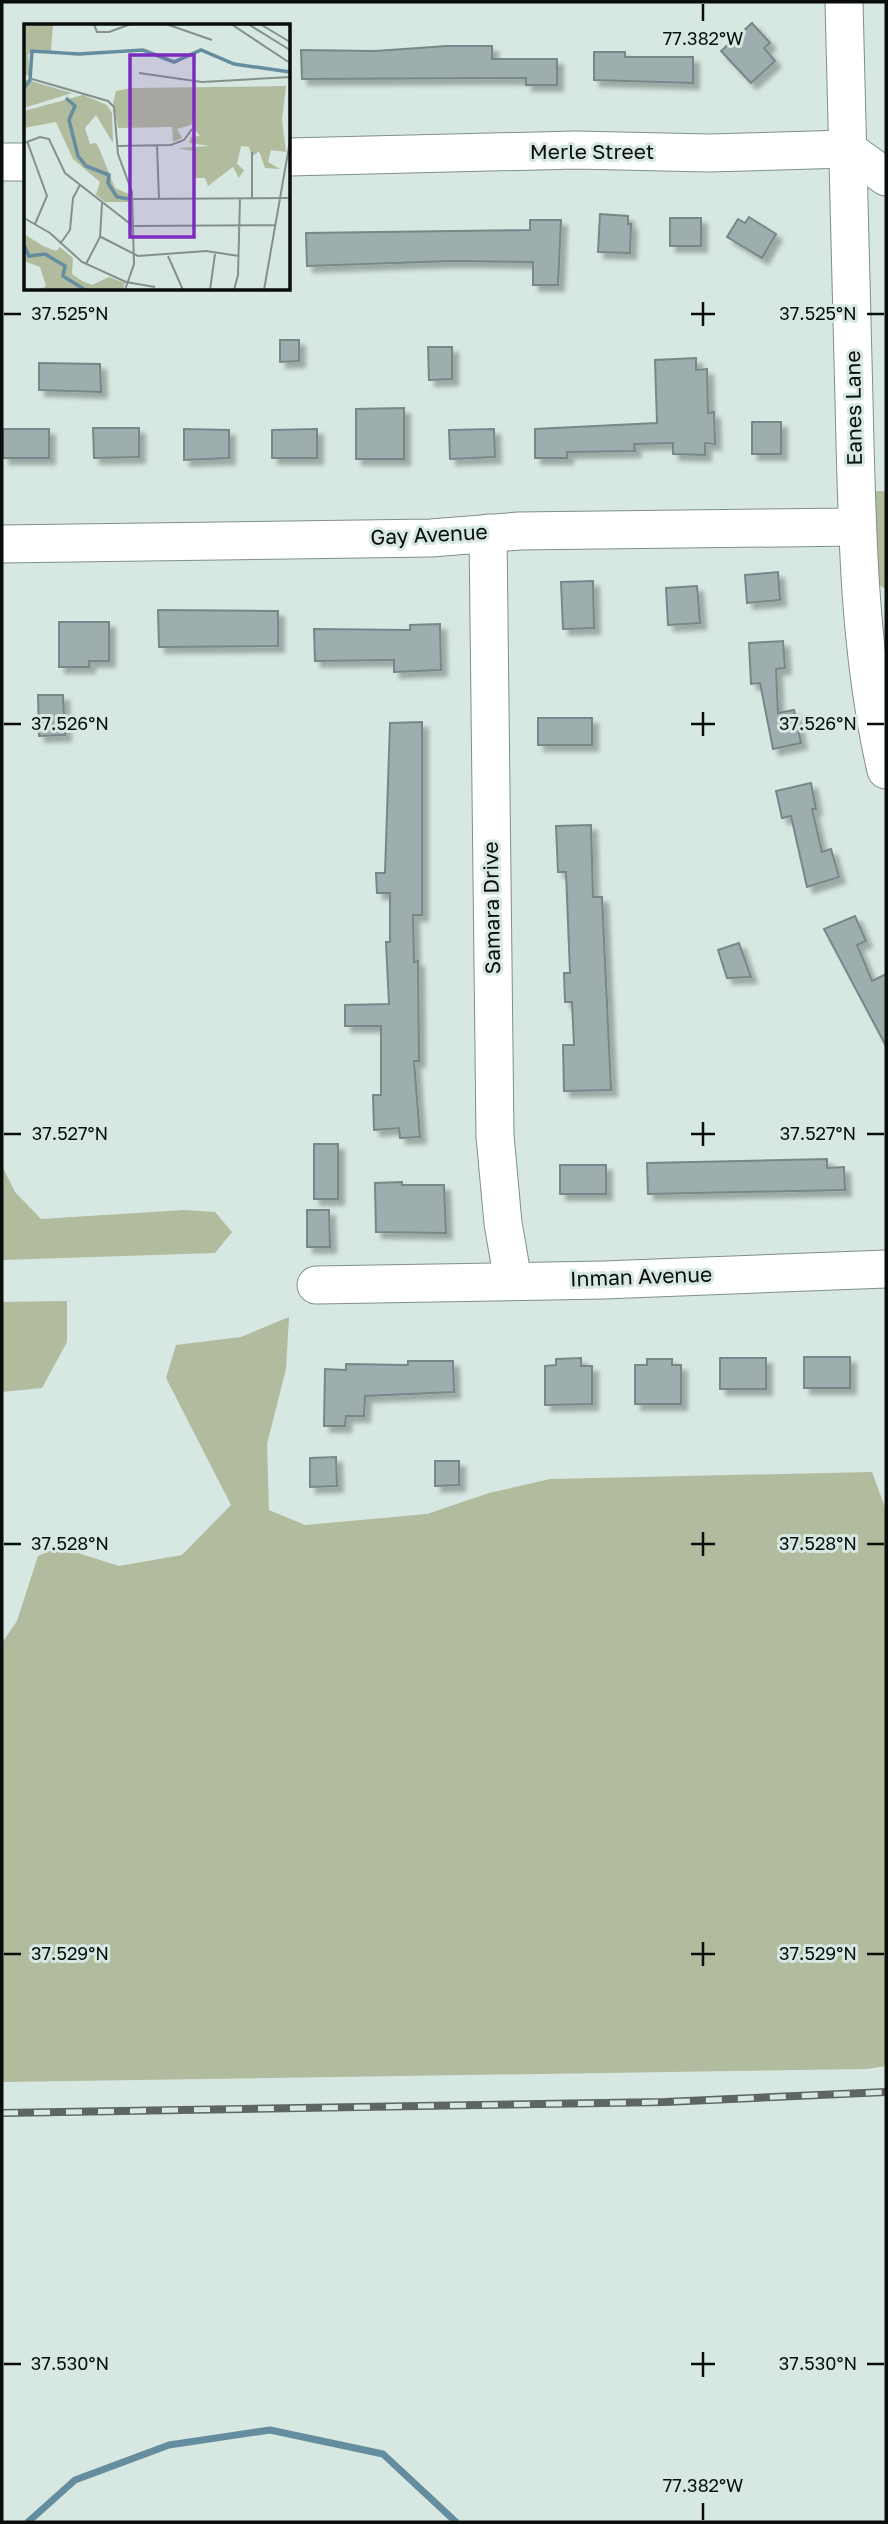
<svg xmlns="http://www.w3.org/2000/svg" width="888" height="2524" font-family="'Golos Text',sans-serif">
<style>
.green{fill:#b1bb9d}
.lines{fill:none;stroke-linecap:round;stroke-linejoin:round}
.stream{stroke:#648ea0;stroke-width:7}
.building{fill:#9eaeaf;stroke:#788788;stroke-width:2;filter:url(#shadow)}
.minor-casing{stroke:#808f8a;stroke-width:39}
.minor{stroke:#fff;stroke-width:37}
.rail-casing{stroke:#5d6663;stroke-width:8}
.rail{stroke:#d7e7e1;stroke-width:5;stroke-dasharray:16;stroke-linecap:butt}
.ticks{fill:none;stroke:#090e0c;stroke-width:2.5}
.labels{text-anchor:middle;stroke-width:6;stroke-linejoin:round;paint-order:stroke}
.street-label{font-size:21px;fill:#090e0c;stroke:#d7e7e1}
.inset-river{fill:none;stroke:#648ea0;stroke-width:3.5}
.inset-road{fill:none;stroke:#85908c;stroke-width:2}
.view{fill:#7b2cbf;fill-opacity:0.15;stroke:#7b2cbf;stroke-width:3.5}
.inset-edge{fill:none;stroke:#090e0c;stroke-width:3.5}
.ticks-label{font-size:18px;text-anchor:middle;fill:#090e0c;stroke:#d7e7e1;stroke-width:6;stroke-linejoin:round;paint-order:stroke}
</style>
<defs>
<filter id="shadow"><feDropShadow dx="6" dy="6" stdDeviation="2" flood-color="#0004"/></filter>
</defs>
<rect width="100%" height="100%" fill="#d7e7e1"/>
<g class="green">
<polygon points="872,491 886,491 886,589 877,584"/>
<polygon points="2,1166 15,1192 41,1219 184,1210 215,1212 232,1232 215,1253 2,1260"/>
<polygon points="67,1301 67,1342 42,1388 2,1392 2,1302"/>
<polygon points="289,1317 286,1369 267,1444 269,1510 305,1525 427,1514 489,1493 550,1479 872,1472 886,1510 886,2066 867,2069 2,2082 2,1643 17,1621 38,1556 59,1547 119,1566 182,1555 231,1505 166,1378 176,1345 241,1337"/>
</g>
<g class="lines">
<polyline class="stream" points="28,2522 75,2480 169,2445 270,2430 383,2454 456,2522"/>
</g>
<g class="building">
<polygon points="752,23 770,43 764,48 775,61 751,83 721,51"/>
<polygon points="447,46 492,46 492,59 557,59 557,85 526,85 526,78 302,79 301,50 375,51"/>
<polygon points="594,52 625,52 625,57 693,57 693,83 594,80"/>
<polygon points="600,214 628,216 628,224 631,224 630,253 598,252"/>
<polygon points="749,217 776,234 762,258 727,237 738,219 745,223"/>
<rect x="670" y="218" width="31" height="28"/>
<polygon points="530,220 561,220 558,285 533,285 533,262 452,261 307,266 306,233 530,230"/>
<polygon points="280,340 299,340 299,361 280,362"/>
<polygon points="428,347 452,347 452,379 429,380"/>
<polygon points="696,358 696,370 707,369 708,413 714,412 715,444 705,443 705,455 673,454 673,443 634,444 635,451 567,452 567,458 535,458 535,429 657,423 655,360"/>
<polygon points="39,363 100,364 101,392 39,390"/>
<polygon points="404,408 404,459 356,459 356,409"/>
<rect x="752" y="422" width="29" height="32"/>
<polygon points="93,428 139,428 139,457 94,458"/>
<rect x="3" y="429" width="46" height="29"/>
<polygon points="184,429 229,430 229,458 184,460"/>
<polygon points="317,429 317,458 272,458 272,430"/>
<polygon points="494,429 495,457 450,459 449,430"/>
<polygon points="778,572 780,600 747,603 745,575"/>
<polygon points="593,581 594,628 563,629 561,582"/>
<polygon points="697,586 700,623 668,625 666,588"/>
<polygon points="158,610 278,611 278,646 159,647"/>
<polygon points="59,622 109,622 109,661 89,661 89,667 59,667"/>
<polygon points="440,624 441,670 394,672 394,660 315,661 314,629 410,630 410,625"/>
<polygon points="783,641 785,668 776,669 778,713 794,710 801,743 773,749 760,683 751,684 749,643"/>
<polygon points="38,695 63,695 65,735 39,736"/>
<rect x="538" y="718" width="54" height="27"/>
<polygon points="422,722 422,915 413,915 414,962 418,961 419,1061 414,1061 420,1137 400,1138 399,1128 374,1130 373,1095 381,1095 381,1026 345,1026 345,1005 389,1004 386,942 390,942 390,893 377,893 376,873 385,873 390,723"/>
<polygon points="811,783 816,809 812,809 822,852 831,849 839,877 807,887 791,816 782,818 776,791"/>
<polygon points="591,825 593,897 602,897 611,1090 564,1091 563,1045 574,1045 572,1002 565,1002 564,973 570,973 566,872 558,872 556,826"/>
<polygon points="855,916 866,941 857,945 872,981 886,974 886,1046 824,929"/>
<polygon points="739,943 751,977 727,978 718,950"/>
<rect x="314" y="1144" width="24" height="55"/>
<polygon points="827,1159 827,1168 844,1167 845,1190 648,1194 647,1163"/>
<rect x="560" y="1165" width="46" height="29"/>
<polygon points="402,1182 402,1185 444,1185 446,1233 376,1232 375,1183"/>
<polygon points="307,1210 329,1210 330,1247 307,1247"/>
<rect x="804" y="1357" width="46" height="31"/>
<polygon points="581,1358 581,1366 592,1366 592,1404 545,1405 545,1366 556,1365 556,1359"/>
<rect x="720" y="1358" width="46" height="31"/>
<polygon points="647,1359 672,1359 672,1365 681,1365 681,1404 635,1404 635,1365 647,1365"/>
<polygon points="408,1361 453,1361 454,1392 365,1396 364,1416 346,1416 345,1426 324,1426 325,1369 346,1370 346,1364 408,1365"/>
<polygon points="336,1457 337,1486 310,1487 310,1458"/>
<polygon points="435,1461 459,1461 459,1485 435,1486"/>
</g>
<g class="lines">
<g class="minor-casing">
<g id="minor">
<path d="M844,2C847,135 850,268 854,400C857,524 858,649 886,770"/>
<polyline points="289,157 576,150 709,153 847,149 886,177"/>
<polyline points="2,162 26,162"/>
<polyline points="488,533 495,1136 503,1223 513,1281"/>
<polyline points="2,544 431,538 519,531 857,527"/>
<polyline points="316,1285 604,1280 886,1269"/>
</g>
</g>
<use href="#minor" class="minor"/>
<g class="rail-casing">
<polyline id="rail" points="2,2113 665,2102 886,2092"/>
</g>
<use href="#rail" class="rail"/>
</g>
<path class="ticks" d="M703,4V21M703,302V326M4,314H21M691,314H715M867,314H884M703,712V736M4,724H21M691,724H715M867,724H884M703,1122V1146M4,1134H21M691,1134H715M867,1134H884M703,1532V1556M4,1544H21M691,1544H715M867,1544H884M703,1942V1966M4,1954H21M691,1954H715M867,1954H884M703,2352V2377M4,2364H21M691,2364H715M867,2364H884M703,2503V2520"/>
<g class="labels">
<g class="street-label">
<text x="592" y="159">Merle Street</text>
<text transform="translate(854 408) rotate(-91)" y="7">Eanes Lane</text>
<text transform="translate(429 535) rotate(-3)" y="7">Gay Avenue</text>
<text transform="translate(492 908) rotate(-91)" y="7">Samara Drive</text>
<text transform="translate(641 1277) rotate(-2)" y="7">Inman Avenue</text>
</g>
</g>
<g transform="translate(24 24)">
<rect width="266" height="266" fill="#d7e7e1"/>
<path d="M0,0H29L27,27L4,30L6,52L0,51ZM0,55L48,69L0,84ZM262,62L258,96L262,128L247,126L244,138L256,145L241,144L235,127L228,133L225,123L217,122L213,140L220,146L215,154L209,143L184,162L181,154H171L169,127L153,124L186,122L165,119L167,113L176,112L170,104L172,93L167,101L153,105L158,114L149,118L148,103L94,104L89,79L92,67L107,64ZM59,71L83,81L88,89L89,119L72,91L61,104L66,120L72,119L75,124L91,164L107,171V178H81L72,171L76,158L49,135L32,98L0,104V87ZM0,210L19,222L32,227L36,223L49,234L48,250L58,257L68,261L85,253L101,259L99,266H16L22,262L16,243L0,237Z" fill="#b1bb9d"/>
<path class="inset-river" d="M0,64L6,56L8,27L55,30L119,26L150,38L177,26L210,40L266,48M42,74L51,82L45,96L54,132L62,142L85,151L84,159L93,173L105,175M0,221L5,232L21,230L41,242L39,252L61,266"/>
<path class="inset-road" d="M70,0L73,8H85L107,0M142,0L188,16M207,0L266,39M224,0L266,26M236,0L266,18M115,49L178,58L266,53M8,55L84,77L90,83L94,130L108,168L110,240L101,266M3,117L23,172L11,200M0,119L16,113L25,115L41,149L109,202L252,201M133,121L135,175M93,122L147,121L160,116L168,105M228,174V128M108,175L266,174M0,194L26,209L58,238L102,258L131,263M77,213L114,232L182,227L215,232M36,220L46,206L49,174L56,161M144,232L159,266M62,240L76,213L78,179M186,266L191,230M210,266L214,251L216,174M240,266L266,117"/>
<path class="view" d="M106,31H170V213H106Z"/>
<rect width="266" height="266" class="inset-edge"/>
</g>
<g class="ticks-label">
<text x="703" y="45">77.382°W</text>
<text x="818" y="320">37.525°N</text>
<text x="70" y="320">37.525°N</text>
<text x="818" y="730">37.526°N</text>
<text x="70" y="730">37.526°N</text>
<text x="818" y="1140">37.527°N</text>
<text x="70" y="1140">37.527°N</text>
<text x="70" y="1550">37.528°N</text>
<text x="818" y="1550">37.528°N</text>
<text x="818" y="1960">37.529°N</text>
<text x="70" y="1960">37.529°N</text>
<text x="70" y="2370">37.530°N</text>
<text x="818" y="2370">37.530°N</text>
<text x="703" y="2492">77.382°W</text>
</g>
<rect width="888" height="2524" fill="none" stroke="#090e0c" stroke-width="7"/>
</svg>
